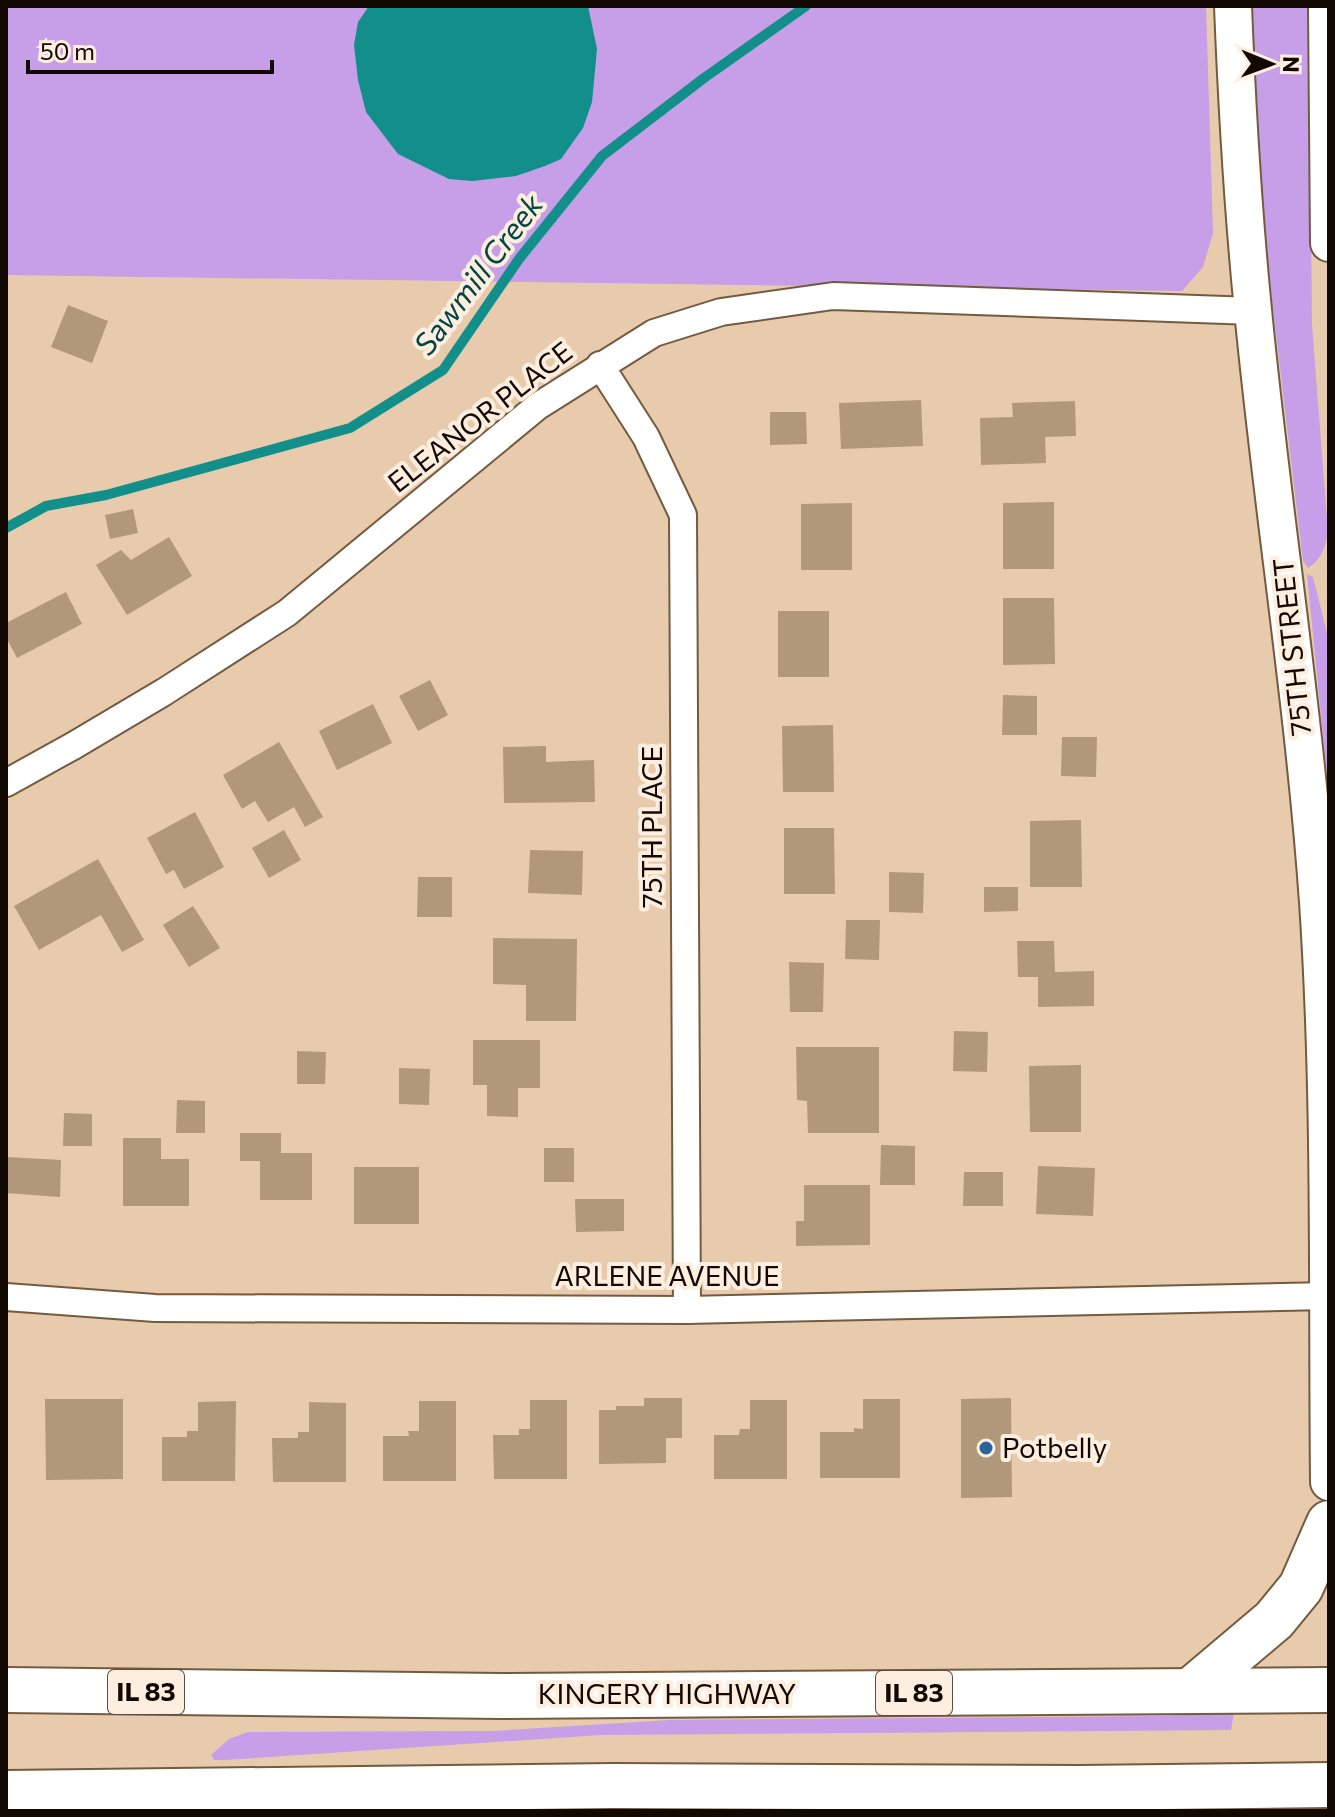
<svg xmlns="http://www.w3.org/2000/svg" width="1335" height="1817" font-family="Commissioner,sans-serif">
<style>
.green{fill:#c79ee8}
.water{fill:#128f8a}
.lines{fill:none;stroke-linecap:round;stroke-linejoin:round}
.stream{stroke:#128f8a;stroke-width:10}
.building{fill:#b2987a}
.street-casing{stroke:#745b40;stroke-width:30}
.secondary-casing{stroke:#745b40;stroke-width:40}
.highway-casing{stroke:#745b40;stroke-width:48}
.street{stroke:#fff;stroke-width:26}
.secondary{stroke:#fff;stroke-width:36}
.highway{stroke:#fff;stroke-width:44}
.poi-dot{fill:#29659c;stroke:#fdeedf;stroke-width:3}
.labels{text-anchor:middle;stroke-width:8;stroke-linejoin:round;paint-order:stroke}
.shield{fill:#fdeedf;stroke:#584e44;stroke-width:2}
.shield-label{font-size:26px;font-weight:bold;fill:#120902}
.street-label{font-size:28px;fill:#120902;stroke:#fdeedf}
.poi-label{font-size:28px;fill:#120902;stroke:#fdeedf;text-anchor:start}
.water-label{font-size:30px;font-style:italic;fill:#014643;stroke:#fdeedf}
</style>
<rect width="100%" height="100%" fill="#e7cbac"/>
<g class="green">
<polygon points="6,6 1206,6 1213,233 1203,267 1182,291 6,275"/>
<path d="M1252,6H1309L1312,325L1328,532C1326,545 1321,561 1308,568L1303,561L1261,208Z"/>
<polygon points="1307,574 1313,577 1329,641 1329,796"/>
<polygon points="1234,1713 1231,1730 600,1735 225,1760 214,1760 211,1755 229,1739 248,1732 492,1731 670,1720 1159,1716"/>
</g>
<polygon class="water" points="369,6 588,6 597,49 592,102 583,128 561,159 545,166 516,176 472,181 449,179 398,154 366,112 358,80 354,45 358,22"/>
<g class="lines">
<polyline class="stream" points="6,528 46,506 106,495 350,428 443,370 519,259 602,156 704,78 806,6"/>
</g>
<g class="building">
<polygon points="68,305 108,321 92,363 51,347"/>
<polygon points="921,400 923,446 841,449 839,403"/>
<polygon points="1075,401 1076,436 1045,437 1046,463 981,465 980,418 1013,417 1012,403"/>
<polygon points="770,412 806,412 807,444 770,445"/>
<polygon points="1054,502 1054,569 1003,569 1003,503"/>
<polygon points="852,503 852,570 801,570 801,504"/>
<polygon points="133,509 138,533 110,539 105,515"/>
<polygon points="169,537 192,576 127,615 96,565 121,550 131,560"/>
<polygon points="66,592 82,624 17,658 6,637 6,623"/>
<polygon points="1003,598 1054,598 1055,664 1003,665"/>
<rect x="778" y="611" width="51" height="66"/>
<polygon points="430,680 448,715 418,731 399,696"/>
<polygon points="1003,695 1037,696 1037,735 1002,735"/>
<polygon points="373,704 392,743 337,770 319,731"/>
<polygon points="833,725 834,792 783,792 782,726"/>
<polygon points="1062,737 1097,737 1096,777 1061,776"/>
<polygon points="279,742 323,817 305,827 294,807 268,822 255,801 242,809 223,775"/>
<polygon points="546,746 546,762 594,760 595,802 504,803 503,747"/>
<polygon points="195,812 224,867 184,889 174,870 166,874 147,838"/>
<polygon points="1081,820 1082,887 1030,887 1030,821"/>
<polygon points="784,828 834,828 835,894 784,894"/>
<polygon points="284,830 301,860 269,878 252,848"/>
<polygon points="530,850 583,851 582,895 528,893"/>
<polygon points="98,859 144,940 122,952 101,915 39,950 14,906"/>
<polygon points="889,872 924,873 923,913 889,912"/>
<polygon points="418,877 452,877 452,917 417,917"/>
<polygon points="984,887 1018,887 1018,911 984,912"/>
<polygon points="193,906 220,948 189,967 163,925"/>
<polygon points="846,920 880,920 879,960 845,959"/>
<polygon points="493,938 577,939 576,1021 526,1021 526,985 493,984"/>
<polygon points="1017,941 1054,941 1055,972 1094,971 1094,1006 1038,1007 1038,977 1018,977"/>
<polygon points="789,962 824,963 823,1012 790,1012"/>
<polygon points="954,1031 988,1032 987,1072 953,1071"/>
<polygon points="473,1040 540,1040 540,1088 518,1088 518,1117 487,1116 487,1085 473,1085"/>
<polygon points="796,1047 879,1047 879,1133 808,1133 807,1101 797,1100"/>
<polygon points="297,1051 326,1052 325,1084 297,1084"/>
<polygon points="1081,1065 1081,1132 1030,1132 1029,1066"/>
<polygon points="399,1068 430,1069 429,1105 399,1104"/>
<polygon points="177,1100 205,1101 205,1133 176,1133"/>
<polygon points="64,1113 92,1114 92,1146 63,1146"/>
<polygon points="240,1133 281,1133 281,1153 312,1153 312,1200 260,1200 260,1161 240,1161"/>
<polygon points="123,1138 161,1138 161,1159 189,1159 189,1206 123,1206"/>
<polygon points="881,1145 915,1146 915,1185 880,1185"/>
<rect x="544" y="1148" width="30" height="34"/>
<polygon points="7,1157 61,1160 60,1197 6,1193"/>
<polygon points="1038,1166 1095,1168 1093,1216 1036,1214"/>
<rect x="354" y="1167" width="65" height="57"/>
<polygon points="964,1172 1003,1172 1003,1206 963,1206"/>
<polygon points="804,1185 870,1185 870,1245 796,1246 796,1221 804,1221"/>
<polygon points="575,1199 624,1199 624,1231 576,1232"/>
<polygon points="644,1398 682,1398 682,1438 666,1438 666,1463 599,1464 599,1410 616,1410 616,1406 644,1406"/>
<polygon points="1011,1398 1012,1497 961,1498 961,1399"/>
<polygon points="45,1399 123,1399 123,1479 46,1480"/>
<polygon points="863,1399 900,1399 900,1478 820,1478 820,1432 854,1432 854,1428 863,1429"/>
<polygon points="530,1400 567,1400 567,1479 494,1479 493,1435 519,1435 519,1429 530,1429"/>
<polygon points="750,1400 787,1400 787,1479 714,1479 714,1435 739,1435 740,1429 750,1429"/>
<polygon points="236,1401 235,1481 162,1481 162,1437 187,1437 187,1431 198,1431 198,1402"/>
<polygon points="419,1401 456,1401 456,1481 383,1481 383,1436 409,1436 408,1431 419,1431"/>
<polygon points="309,1402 346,1403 346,1482 273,1482 272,1438 298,1438 298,1432 309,1432"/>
</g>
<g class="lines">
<g class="street-casing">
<g id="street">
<polyline points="600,365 646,437 683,515 687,1310"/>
<polyline points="6,783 73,746 164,692 287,613 538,406 654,333 721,312 833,296 1253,311"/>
<polyline points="6,1297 155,1308 687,1310 1328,1296"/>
</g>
</g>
<g class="secondary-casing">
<g id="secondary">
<path d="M1233,6C1237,108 1243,209 1253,310C1272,508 1304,704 1318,902C1331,1095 1327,1289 1329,1482"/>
<polyline points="1327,6 1329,243"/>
</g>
</g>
<g class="highway-casing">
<g id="highway">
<polyline points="6,1690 500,1696 1329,1690"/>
<polyline points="1190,1691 1274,1620 1301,1587 1329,1523"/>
<polyline points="6,1793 613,1786 1079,1788 1329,1785"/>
</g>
</g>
<use href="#street" class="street"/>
<use href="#secondary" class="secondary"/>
<use href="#highway" class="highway"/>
</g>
<circle class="poi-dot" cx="986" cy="1448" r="8"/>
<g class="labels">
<g class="shield">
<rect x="108" y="1670" width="76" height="44" rx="6"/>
<rect x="876" y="1671" width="76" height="44" rx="6"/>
</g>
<g class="shield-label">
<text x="146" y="1701">IL 83</text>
<text x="914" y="1702">IL 83</text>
</g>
<g class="street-label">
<text transform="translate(480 417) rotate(-38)" y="10">ELEANOR PLACE</text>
<text transform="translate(1292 647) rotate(-96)" y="10">75TH STREET</text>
<text transform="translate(652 827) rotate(-90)" y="10">75TH PLACE</text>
<text x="667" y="1286">ARLENE AVENUE</text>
<text x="667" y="1704">KINGERY HIGHWAY</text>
</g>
<g class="poi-label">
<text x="1002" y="1458">Potbelly</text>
</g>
<g class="water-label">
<text transform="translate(479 275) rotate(-53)" y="10">Sawmill Creek</text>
</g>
</g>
<rect width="1335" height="1817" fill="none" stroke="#120902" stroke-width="16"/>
<g transform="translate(1271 64) rotate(91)" stroke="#fdeedf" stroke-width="6" paint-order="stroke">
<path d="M0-6L14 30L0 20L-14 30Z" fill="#120902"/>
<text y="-12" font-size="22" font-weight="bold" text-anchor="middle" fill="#120902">N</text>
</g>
<path d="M28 60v12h244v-12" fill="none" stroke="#120902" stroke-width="4"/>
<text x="40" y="60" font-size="24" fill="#120902" stroke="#fdeedf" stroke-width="6" paint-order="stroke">50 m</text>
</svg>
